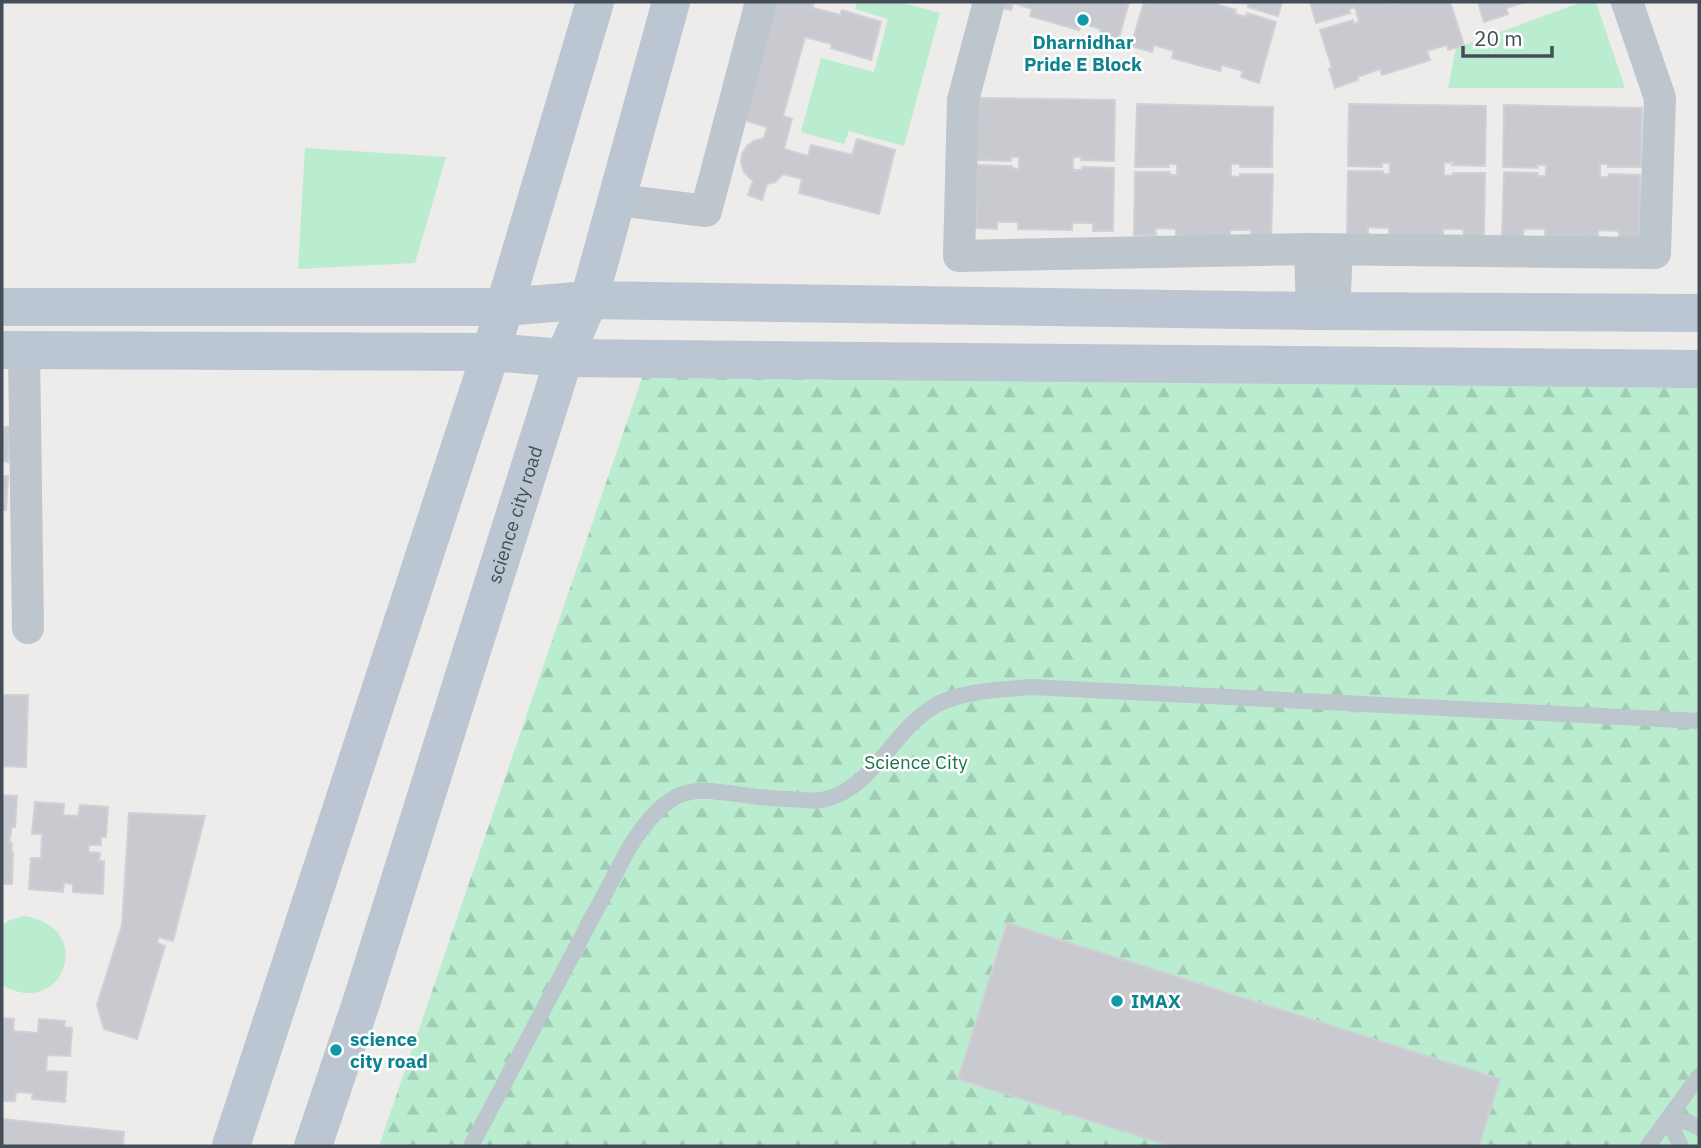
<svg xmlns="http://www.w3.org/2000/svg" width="1701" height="1148" font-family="'IBM Plex Sans',sans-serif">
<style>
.green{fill:#baeccf}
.forest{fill:url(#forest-firs)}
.building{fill:#c8cad0;stroke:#cfd1d7;stroke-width:2}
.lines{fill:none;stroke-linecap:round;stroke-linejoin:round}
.lane{stroke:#bdc5cd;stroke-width:16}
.street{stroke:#bdc5cd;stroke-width:32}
.secondary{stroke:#bcc6d2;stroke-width:38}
.culture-dot{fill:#0f9aa8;stroke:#fff;stroke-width:2.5}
.labels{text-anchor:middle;stroke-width:5;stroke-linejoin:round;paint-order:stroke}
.culture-label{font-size:19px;font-weight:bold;fill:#0d838f;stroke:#fff;text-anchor:start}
.street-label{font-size:19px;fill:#454e58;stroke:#fff}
.park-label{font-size:19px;fill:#1a744c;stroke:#fff}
</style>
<defs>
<pattern id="forest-firs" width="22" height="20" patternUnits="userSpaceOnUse" patternTransform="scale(1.75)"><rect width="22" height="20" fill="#baeccf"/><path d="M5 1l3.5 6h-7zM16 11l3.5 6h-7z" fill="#a1ccb4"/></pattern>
</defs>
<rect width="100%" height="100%" fill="#eeebeb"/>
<g class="green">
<polygon points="857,2 899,2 940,13 904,146 849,131 844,144 801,132 821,58 874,72 888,19 855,9"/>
<polygon points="1582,2 1596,2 1625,88 1448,88 1456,48"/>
<polygon points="305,148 446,157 415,263 298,269"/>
<path d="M24,916C97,926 64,1021 2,985V926L10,920Z"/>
</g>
<polygon class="forest" points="643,375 1699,387 1699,1146 379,1146"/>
<g class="building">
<polygon points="772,2 814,2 813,8 840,15 842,10 881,22 871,60 831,48 832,44 805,37 783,116 792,119 784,149 808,156 811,145 852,155 857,139 895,150 879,214 799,193 802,179 783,174 775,182 767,184 762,200 748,195 753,181 744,172 741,163 742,154 747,146 754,141 764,138 767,127 740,119"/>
<polygon points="991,2 1129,2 1118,41 1099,36 1101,29 1081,23 1079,30 1030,16 1032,9 1013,3 1011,10 990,5"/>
<polygon points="1144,2 1220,2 1219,5 1236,10 1235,14 1246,17 1247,13 1276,22 1259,83 1241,77 1243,71 1222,65 1220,71 1172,58 1174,51 1154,45 1152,52 1131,46"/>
<polygon points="1229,2 1282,2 1278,16 1248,7 1249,4"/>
<polygon points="1310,2 1392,2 1393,4 1399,2 1450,2 1464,45 1448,50 1447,45 1427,51 1430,60 1382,75 1380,69 1357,77 1358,80 1335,88 1329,69 1332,68 1320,30 1353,20 1354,24 1359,22 1355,7 1349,9 1350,13 1316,23"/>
<polygon points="1478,2 1525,2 1506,8 1508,14 1484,22"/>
<polygon points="978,98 1115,100 1114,161 1081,160 1082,157 1073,157 1073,170 1082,170 1082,167 1114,168 1113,231 1093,231 1093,223 1072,223 1072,230 1018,229 1018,222 997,222 997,229 976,228 977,165 1012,166 1012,168 1019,169 1019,157 1011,157 1011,161 977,160"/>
<polygon points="1137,104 1273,107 1272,167 1240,167 1240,164 1231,164 1231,176 1240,177 1240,174 1273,174 1271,238 1251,237 1251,230 1230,230 1230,237 1176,236 1176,229 1155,228 1156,235 1134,235 1135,172 1170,172 1170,175 1177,175 1177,164 1169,164 1169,167 1135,167"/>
<polygon points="1349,104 1486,106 1485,166 1452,165 1453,162 1444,163 1444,175 1453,176 1453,173 1485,173 1484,237 1464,236 1463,229 1443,229 1443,236 1389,235 1389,228 1368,227 1368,235 1347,234 1348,171 1383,171 1383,174 1390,174 1390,163 1382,163 1382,167 1348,166"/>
<polygon points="1504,105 1642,108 1641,167 1608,167 1608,164 1600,164 1600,177 1608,177 1609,174 1640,175 1640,238 1619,238 1619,231 1598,230 1598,237 1545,236 1545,229 1524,229 1523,236 1502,236 1504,172 1538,173 1538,176 1546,176 1546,165 1537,165 1538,168 1503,167"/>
<polygon points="2,427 10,427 8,462 2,461"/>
<polygon points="2,476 8,476 6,510 2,510"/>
<polygon points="2,695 28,695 26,767 2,766"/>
<polygon points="2,795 17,796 15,827 12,827 9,842 12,843 11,852 13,852 12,884 2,884"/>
<polygon points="35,802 64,804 63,815 78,816 80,805 108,807 106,837 101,837 101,845 89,845 88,852 100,853 99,861 104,861 103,894 73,892 73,884 64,883 63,892 29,889 31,858 41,858 42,834 32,834"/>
<polygon points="129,813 205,816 173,941 159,937 157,943 165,946 137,1039 104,1029 97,1005 122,925"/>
<polygon points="1007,923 1500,1079 1479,1146 1170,1146 958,1079"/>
<polygon points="2,1018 14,1019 13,1031 38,1033 39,1019 65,1021 64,1027 72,1028 70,1056 47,1055 46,1071 67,1072 65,1102 32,1099 33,1093 16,1092 15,1101 2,1101"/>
<polygon points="2,1119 124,1132 123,1146 2,1146"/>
</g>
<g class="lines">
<g class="lane">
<polyline points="1668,1120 1688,1122 1699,1128"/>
<polyline points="1668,1120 1681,1146"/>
<path d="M471,1146L629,848C683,762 706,798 789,799C800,800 815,802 826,799C876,786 893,728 938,704C966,690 1001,690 1031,687L1699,721"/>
<polyline points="1648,1146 1699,1076"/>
</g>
<g class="street">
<polyline points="989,2 963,100 959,256 1310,249 1655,253 1660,98 1627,2"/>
<polyline points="618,200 706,211 761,2"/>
<polyline points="1310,249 1312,311"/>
<polyline points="1334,311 1337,250"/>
<polyline points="24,350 28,628"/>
</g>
<g class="secondary">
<polyline points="2,307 503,307 589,300 1312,311 1699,313"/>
<polyline points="2,350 491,352 564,358 1699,369"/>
<polyline points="231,1146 491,352 595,2"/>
<path id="s1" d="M313,1146L362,1000L564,358L589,300L671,2"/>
</g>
</g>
<g class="culture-dot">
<circle cx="1083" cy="20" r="7"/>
<circle cx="1117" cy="1001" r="7"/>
<circle cx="336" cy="1050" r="7"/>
</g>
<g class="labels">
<g class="culture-label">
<text x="1083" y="49" text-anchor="middle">Dharnidhar<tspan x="1083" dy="22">Pride E Block</tspan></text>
<text x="1131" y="1008">IMAX</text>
<text x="350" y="1046">science<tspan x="350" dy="22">city road</tspan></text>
</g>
<g class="street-label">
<text dy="7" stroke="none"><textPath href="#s1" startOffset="663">science city road</textPath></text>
</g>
<g class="park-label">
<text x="916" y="769">Science City</text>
</g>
</g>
<rect width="1701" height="1148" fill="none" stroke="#454e58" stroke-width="7"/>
<path d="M1463 46v10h89v-10" fill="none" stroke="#454e58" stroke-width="3.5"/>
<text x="1474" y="46" font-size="21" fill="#454e58" stroke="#ffffff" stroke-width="5" paint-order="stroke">20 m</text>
</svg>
